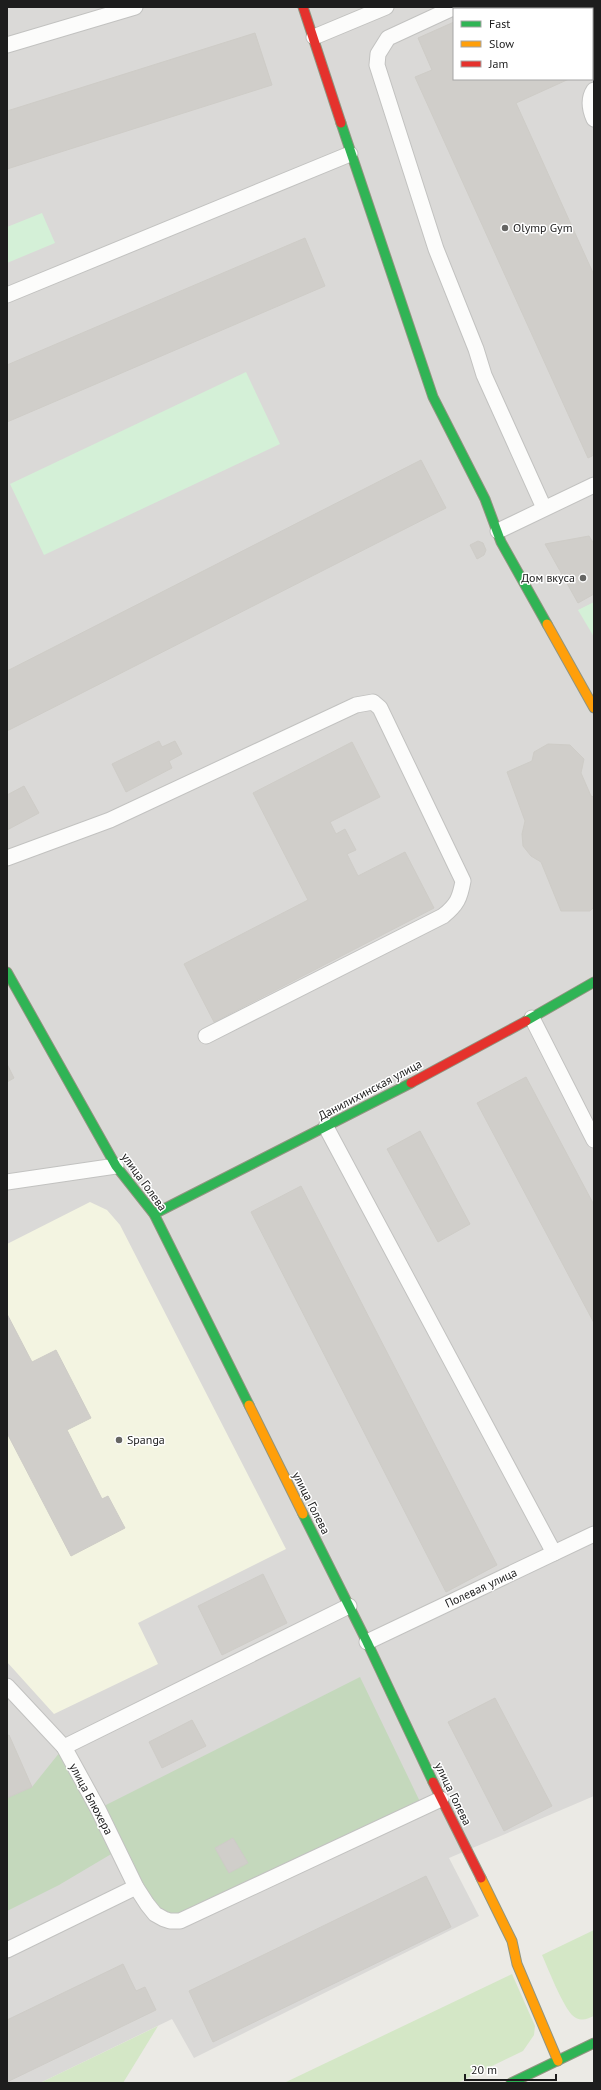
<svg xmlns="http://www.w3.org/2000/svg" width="601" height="2090" font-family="'PT Sans',sans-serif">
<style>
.residential{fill:#dad9d7;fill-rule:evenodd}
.education{fill:#f3f4e1}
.grass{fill:#d4e7c6}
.forest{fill:#c4d8bc}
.park{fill:#d4f0d7}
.building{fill:#d0ceca;stroke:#ceccc7}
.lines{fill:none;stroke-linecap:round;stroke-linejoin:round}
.lane-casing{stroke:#c2c2c0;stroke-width:17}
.fast-casing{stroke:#90947f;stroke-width:11}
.slow-casing{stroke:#90947f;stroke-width:11}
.jam-casing{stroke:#90947f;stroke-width:11}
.lane{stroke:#fcfcfb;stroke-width:15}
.fast{stroke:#30b455;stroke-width:9}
.slow{stroke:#ff9f0a;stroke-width:9}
.jam{stroke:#e5322d;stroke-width:9}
.poi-dot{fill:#656563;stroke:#fff;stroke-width:1.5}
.labels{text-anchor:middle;stroke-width:3;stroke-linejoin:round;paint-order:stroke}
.poi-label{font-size:12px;fill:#1d1d1d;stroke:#fff;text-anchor:start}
.street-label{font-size:12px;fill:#1d1d1d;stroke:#fff}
</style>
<rect width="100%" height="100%" fill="#ebeae5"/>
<path class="residential" d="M7,7H594V1796L449,1858L479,1916L194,2058L172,2019L40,2083H7ZM454,9H592V79H454Z"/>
<polygon class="education" points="90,1202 107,1210 120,1225 286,1549 138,1623 158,1664 54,1714 7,1662 7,1244"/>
<g class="grass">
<path d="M594,1930V2016C587,2019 583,2021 576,2018C565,2013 548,1968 542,1955Z"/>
<polygon points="512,1974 535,2026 534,2035 523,2051 457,2083 284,2083"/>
<polygon points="158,2026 123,2083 40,2083"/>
</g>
<g class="forest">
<polygon points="360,1677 423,1808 164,1919 98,1809"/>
<polygon points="64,1747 118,1850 59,1885 7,1911 7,1798 32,1787"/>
</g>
<g class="park">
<polygon points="42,213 55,243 7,263 7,227"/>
<polygon points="246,372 280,444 44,555 10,484"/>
<polygon points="594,602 594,637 578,610"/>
</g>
<g class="building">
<polygon points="488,7 513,7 514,9 483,9"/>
<polygon points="556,7 594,7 594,68 592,69 592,9 552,9"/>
<polygon points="454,22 454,79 569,79 516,103 594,275 594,455 588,458 415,77 432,70 418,38"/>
<polygon points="255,33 272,85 7,169 7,111"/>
<polygon points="305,238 325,286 7,422 7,365"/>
<polygon points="421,460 446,508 7,731 7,671"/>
<polygon points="589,536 594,544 594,594 578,603 545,544"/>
<polygon points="478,541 483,543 486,550 484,555 477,559 470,545"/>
<polygon points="159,741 162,747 175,741 182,754 169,761 172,768 126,792 112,764"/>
<polygon points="352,742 380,797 330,822 336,834 345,829 356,850 347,854 358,876 405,852 434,908 214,1022 184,964 308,900 253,793"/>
<polygon points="548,744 570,745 584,759 581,773 591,796 594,797 594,907 590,911 561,911 541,862 531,856 523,846 522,834 525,821 507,772 532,761 534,752"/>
<polygon points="24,786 39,813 7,830 7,795"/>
<polygon points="7,1064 14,1078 7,1082"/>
<polygon points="526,1077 594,1205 594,1323 477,1103"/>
<polygon points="420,1131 470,1224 438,1242 387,1149"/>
<polygon points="301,1186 497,1565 446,1592 251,1212"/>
<polygon points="7,1314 32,1362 56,1350 91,1418 67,1430 102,1499 108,1496 125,1528 71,1556 7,1433"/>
<polygon points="263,1574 287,1623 222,1655 198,1606"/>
<polygon points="495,1698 552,1806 504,1831 448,1722"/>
<polygon points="192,1720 206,1746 162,1768 149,1742"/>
<polygon points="9,1735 32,1787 7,1798 7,1736"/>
<polygon points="233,1838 248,1863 229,1873 215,1848"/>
<polygon points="426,1876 451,1927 213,2042 189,1991"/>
<polygon points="123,1964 136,1991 145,1987 156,2010 7,2082 7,2020"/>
</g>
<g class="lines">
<g class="lane-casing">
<g id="lane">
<polyline points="455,7 388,38 378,54 377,65 436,249 476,349 484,375 544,508"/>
<polyline points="314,37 386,7"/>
<polyline points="7,45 135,7"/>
<path d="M594,90C588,99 590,110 594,119"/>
<polyline points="7,295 350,154"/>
<polyline points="498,531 594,485"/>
<path d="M7,858L110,820L356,705L373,702L380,708L463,881C460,898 457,905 443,916L206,1036"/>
<polyline points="532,1018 594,1140"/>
<polyline points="326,1127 554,1553"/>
<polyline points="7,1182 116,1166"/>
<polyline points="367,1642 594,1534"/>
<polyline points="7,1686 64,1747 98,1809 136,1887 147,1904 155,1914 164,1919 170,1921 180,1921 441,1799"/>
<polyline points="64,1747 349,1606"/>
<polyline points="7,1950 136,1887"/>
</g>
</g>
<g class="fast-casing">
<g id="fast">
<polyline points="341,123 433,397 485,499 501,542 547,624"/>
<polyline points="7,972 116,1166 154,1214 249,1405"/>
<polyline points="526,1021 594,982"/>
<polyline points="154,1214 411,1083"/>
<polyline points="303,1514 367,1642 433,1782"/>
<polyline points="511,2083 594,2043"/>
</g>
</g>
<g class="slow-casing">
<g id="slow">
<polyline points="547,624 594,708"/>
<polyline points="249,1405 303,1514"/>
<polyline points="481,1878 512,1941 517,1964 558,2061"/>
</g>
</g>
<g class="jam-casing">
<g id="jam">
<polyline points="303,7 341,123"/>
<polyline points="411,1083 526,1021"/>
<polyline points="433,1782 481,1878"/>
</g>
</g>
<use href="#lane" class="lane"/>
<use href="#fast" class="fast"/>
<use href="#slow" class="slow"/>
<use href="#jam" class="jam"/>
</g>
<g class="poi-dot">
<circle cx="505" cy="228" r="4"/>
<circle cx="583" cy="578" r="4"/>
<circle cx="119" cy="1440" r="4"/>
</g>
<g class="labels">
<g class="poi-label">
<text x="513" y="232">Olymp Gym</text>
<text x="575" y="582" text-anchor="end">Дом вкуса</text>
<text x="127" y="1444">Spanga</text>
</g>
<g class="street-label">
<text transform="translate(370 1090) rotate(-28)" y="4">Данилихинская улица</text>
<text transform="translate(144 1182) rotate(54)" y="4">улица Голева</text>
<text transform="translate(311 1503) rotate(63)" y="4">улица Голева</text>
<text transform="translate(481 1588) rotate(-25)" y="4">Полевая улица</text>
<text transform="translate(453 1794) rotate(64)" y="4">улица Голева</text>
<text transform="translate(91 1799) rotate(62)" y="4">улица Блюхера</text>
</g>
</g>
<rect width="601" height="2090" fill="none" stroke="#1d1d1d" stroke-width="16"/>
<rect x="453" y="8" width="140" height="72" fill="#ffffff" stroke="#a5a5a5"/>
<rect x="461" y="21" width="20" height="6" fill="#30b455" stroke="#a5a5a5"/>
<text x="489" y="28" font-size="12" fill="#1d1d1d">Fast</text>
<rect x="461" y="41" width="20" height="6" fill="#ff9f0a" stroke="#a5a5a5"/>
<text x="489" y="48" font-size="12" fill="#1d1d1d">Slow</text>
<rect x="461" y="61" width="20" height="6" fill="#e5322d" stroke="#a5a5a5"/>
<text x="489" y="68" font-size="12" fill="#1d1d1d">Jam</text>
<path d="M465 2074v6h91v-6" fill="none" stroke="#1d1d1d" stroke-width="2"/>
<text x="471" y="2074" font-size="12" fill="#1d1d1d" stroke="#ffffff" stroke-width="3" paint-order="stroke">20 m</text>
</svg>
